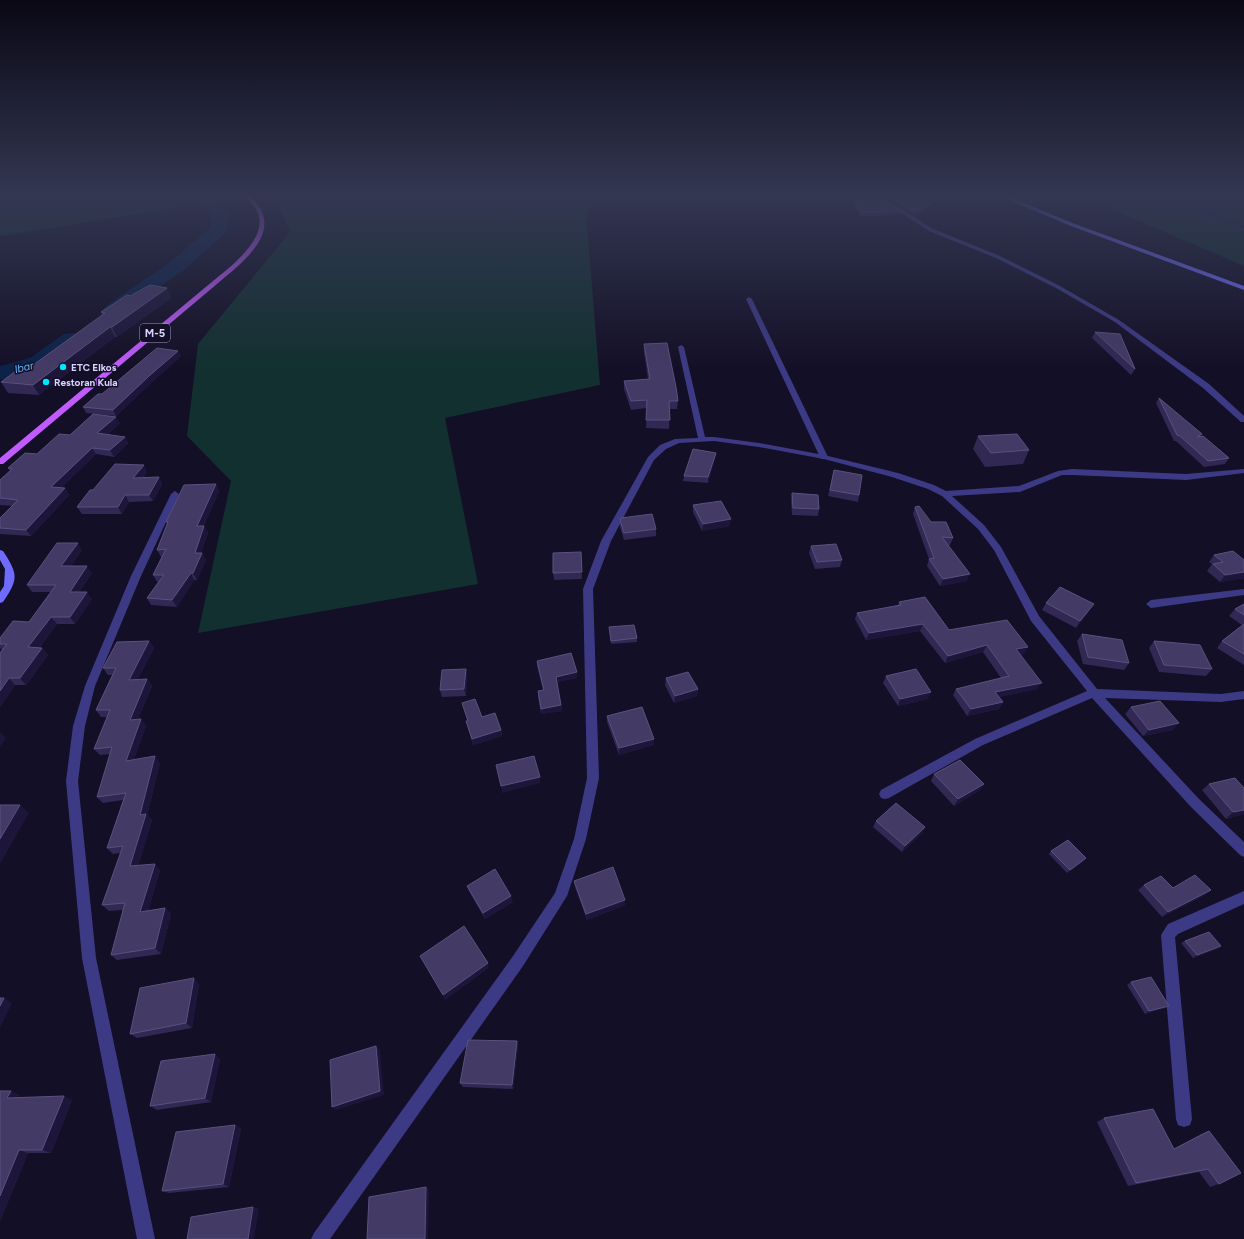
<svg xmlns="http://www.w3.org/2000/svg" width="1244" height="1239" font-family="Figtree,sans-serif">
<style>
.green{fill:#12302f}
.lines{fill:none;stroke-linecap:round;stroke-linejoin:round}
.stream{stroke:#0c2248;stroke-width:3}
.river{fill:#0c2248;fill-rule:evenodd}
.lane{fill:#3d3a85;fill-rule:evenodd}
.street{fill:#3d3a85;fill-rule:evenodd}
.secondary{fill:#6f6bff;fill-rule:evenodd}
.primary{fill:#c25bff;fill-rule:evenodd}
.wall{fill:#312854}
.shaded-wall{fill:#1d163a}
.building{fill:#433a66;stroke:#5a527e}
.poi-dot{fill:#00e5ff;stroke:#130f26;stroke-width:1.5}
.labels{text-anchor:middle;stroke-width:3;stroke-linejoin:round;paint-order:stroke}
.far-poi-label{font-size:10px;font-weight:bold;fill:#d9d4ff;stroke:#130f26;text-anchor:start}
.shield{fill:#130f26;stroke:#9e99be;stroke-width:1}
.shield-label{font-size:11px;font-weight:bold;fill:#d9d4ff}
.far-water-label{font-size:11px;font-style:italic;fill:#62b6ff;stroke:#130f26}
</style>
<rect width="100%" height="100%" fill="#130f26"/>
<g class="green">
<polygon points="0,196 247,196 0,236"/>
<polygon points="274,196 600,196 586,213 600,385 445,418 478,584 198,633 231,481 187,436 198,344 290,232"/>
<polygon points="1081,196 1244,196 1244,266"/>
</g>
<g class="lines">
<polyline class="stream" points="1161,196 1244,226"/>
<g class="river">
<polygon points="186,196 208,196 229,214 227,230 224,234 183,271 120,314 113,316 106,314 103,310 106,306 169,263 210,228 212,215 195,201 188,199"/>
<polygon points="72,333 80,334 83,339 80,344 46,368 0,380 0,366 30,358 64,334"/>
</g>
<polygon class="lane" points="749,297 752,299 828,457 827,459 821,459 820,457 746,299"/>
<g class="street">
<polygon points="875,196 881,196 933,229 1000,256 1060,286 1119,320 1209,384 1244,416 1244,422 1241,422 1203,388 1115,322 1056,288 996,258 929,231"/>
<polygon points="681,345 684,347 705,437 714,437 759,443 824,455 898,473 934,485 946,491 1019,486 1058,471 1072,469 1186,474 1244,469 1244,473 1186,480 1072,475 1062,475 1020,492 952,496 984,525 1001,547 1039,616 1097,689 1221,694 1244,691 1244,699 1221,702 1105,698 1199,799 1244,842 1244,857 1240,855 1191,807 1092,698 983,745 889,798 885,799 881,798 879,794 881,790 975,739 1087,691 1031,621 994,550 978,529 942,496 928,489 892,477 824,459 759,447 714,441 679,443 666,449 654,460 611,541 593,589 599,778 586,839 567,896 523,966 330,1239 311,1239 314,1233 513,956 555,893 574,839 587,778 583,589 601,541 648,457 660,445 675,439 698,438 678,347"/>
<polygon points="175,491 179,494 141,576 95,686 85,726 78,781 96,958 155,1239 137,1239 82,958 66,781 73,726 85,686 131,576 171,494"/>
<polygon points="1244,589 1244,595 1151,608 1146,604 1151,600"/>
<polygon points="1244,891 1244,904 1178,934 1175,937 1192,1119 1190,1125 1184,1127 1178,1125 1176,1119 1161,935 1168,924"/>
</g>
<g class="secondary">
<polygon points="1000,196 1006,196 1075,224 1244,286 1244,290 1071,226"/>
<path d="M0,550L3,551C18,574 19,579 3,602L0,603V592L4,586L5,569L0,560Z"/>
</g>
<path class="primary" d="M244,196H250C287,230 244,261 217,284L3,464H0V458L213,281C230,267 268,239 258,213C255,206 249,201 244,196Z"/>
</g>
<g class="wall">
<polygon points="848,196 878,196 902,211 901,214 861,217"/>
<polygon points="883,196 911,196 931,204 930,208 915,216"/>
<polygon points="167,288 171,298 117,337 115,337 39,395 8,393 1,382 29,368 102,315 101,312 130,296"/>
<polygon points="1095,332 1135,369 1131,375 1092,338"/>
<polygon points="644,344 678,401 677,409 670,409 669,429 646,428 647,408 631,410 624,389 624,381 648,379 644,352"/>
<polygon points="181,356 152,382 116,416 86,413 83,407 102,394"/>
<polygon points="1159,398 1200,436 1229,458 1225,464 1204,467 1176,441 1174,441 1156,403"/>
<polygon points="120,423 107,435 125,437 128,443 114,457 96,454 61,488 65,488 69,495 31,536 0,534 0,518 12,506 0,505 0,480 10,471 8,468 37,454 70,435"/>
<polygon points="978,436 1029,450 1023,464 985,467 973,449"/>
<polygon points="716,453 715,458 708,483 683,481 684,476"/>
<polygon points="834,470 859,495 858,502 828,496"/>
<polygon points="147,472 143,478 159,477 162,484 153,501 129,502 122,514 82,514 77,507 93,490"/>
<polygon points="216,484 219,491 204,526 208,533 201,553 202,553 206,560 197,580 194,580 177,607 151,605 147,598 158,582 157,582 153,575 162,557 161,557 157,550 167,524 166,522"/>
<polygon points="792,493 819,509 818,516 792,515 791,500"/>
<polygon points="693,505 730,526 702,531 693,512"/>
<polygon points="915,507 931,522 953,538 950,545 948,545 967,581 940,586 927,566 929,559 913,514"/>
<polygon points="620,520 656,529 656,536 624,540 620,527"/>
<polygon points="811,546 842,560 840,567 815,569 809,553"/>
<polygon points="82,550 71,566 92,573 79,592 92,599 75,624 57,624 39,648 42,648 48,655 26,685 15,685 0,707 0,653 2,650 0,648 0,638 29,622 51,592 32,592 27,585"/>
<polygon points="581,552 582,579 554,580 553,573"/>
<polygon points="1214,555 1244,560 1244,578 1220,582 1207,571 1212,564 1209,562"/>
<polygon points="899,602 949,630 1024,654 1020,655 1037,689 999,697 1003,702 999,709 967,716 953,695 956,689 1001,678 983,652 945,663 920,631 866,640 855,619 857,613 898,605"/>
<polygon points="1046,603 1089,611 1076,628 1042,610"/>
<polygon points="1244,604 1244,665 1217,648 1222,641 1242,625 1229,616 1235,609"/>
<polygon points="609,627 637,638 637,642 611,644"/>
<polygon points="1082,634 1129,663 1124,670 1083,664 1077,641"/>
<polygon points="149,641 154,648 138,679 147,679 152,686 138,719 141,719 146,726 134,759 160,763 147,815 152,820 138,866 160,870 148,911 165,908 171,914 161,954 117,960 111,955 123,910 109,911 102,905 121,853 113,854 107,848 123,800 103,803 97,797 110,754 100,755 94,749 107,717 101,717 96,710 112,675 108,675 103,668"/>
<polygon points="1154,641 1212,669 1206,676 1159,672 1149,648"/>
<polygon points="537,661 577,672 577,678 557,682 562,711 541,714 538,696 543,690 537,666"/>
<polygon points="466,669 467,675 466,696 442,697 440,690"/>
<polygon points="886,676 928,699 898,706 883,683"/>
<polygon points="666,678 698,689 697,696 674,703 665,685"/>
<polygon points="462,703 501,730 502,736 473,745 466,721 468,721"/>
<polygon points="1131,707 1173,730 1143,736 1125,714"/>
<polygon points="607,716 654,739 654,745 619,755 607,722"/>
<polygon points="934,774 984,784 980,790 954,806 931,781"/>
<polygon points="1209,784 1244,788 1244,814 1226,819 1202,790"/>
<polygon points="876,821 925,827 922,833 902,852 873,827"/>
<polygon points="1051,851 1084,861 1067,873 1049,854"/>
<polygon points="574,881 625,905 587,920 575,887"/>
<polygon points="1144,885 1205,895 1162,917 1138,890"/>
<polygon points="467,886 513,902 485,919 469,891"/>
<polygon points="1185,941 1217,949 1193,958 1181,943"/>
<polygon points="1131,982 1169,1006 1165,1008 1145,1014 1127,985"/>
<polygon points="199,984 192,1028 137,1038 130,1034"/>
<polygon points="517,1041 518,1045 513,1089 463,1087 460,1083"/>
<polygon points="220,1059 211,1102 157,1110 150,1106"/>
<polygon points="0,1091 19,1095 18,1097 72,1100 51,1153 28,1153 0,1221"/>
<polygon points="1104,1118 1174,1149 1201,1134 1209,1131 1219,1184 1210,1187 1199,1172 1128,1186 1097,1122"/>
<polygon points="235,1125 241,1129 229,1187 169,1193 162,1191"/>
</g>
<g class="shaded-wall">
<polygon points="931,204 930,208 915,216 916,212"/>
<polygon points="167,288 171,298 117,337 112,327"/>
<polygon points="110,327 115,337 39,395 33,385"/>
<polygon points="178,351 181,356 152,382 116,416 113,410 149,376"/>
<polygon points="116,417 120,423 101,440 97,433"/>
<polygon points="125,437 128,443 114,457 110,450"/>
<polygon points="92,448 96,454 55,494 51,487"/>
<polygon points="716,453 715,458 708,483 708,477"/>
<polygon points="144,465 147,472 137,485 133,478"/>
<polygon points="159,477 162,484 153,501 149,495"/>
<polygon points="216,484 219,491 201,533 197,526"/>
<polygon points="65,488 69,495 31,536 26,530"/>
<polygon points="125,495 129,502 122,514 118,507"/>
<polygon points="731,519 730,526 702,531 703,524"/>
<polygon points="204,526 208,533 199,560 195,553"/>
<polygon points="78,543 82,550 66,573 61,566"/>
<polygon points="202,553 206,560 197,580 193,573"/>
<polygon points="87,566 92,573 75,599 70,592"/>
<polygon points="1244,572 1244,578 1220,582 1225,575"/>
<polygon points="191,573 194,580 177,607 172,600"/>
<polygon points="970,574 967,581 940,586 943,579"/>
<polygon points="87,592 92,599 75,624 70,617"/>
<polygon points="1094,604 1089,611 1076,628 1080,621"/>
<polygon points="51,617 57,624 34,654 28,647"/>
<polygon points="923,624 920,631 866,640 869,633"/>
<polygon points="149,641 154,648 134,687 129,680"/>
<polygon points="987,645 983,652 945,663 948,656"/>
<polygon points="1028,647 1024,654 1012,656 1016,649"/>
<polygon points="42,648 48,655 26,685 20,678"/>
<polygon points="466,669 467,675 466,696 464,689"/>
<polygon points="577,672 577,678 556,682 556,677"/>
<polygon points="9,678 15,685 0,707 0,691"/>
<polygon points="147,679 152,686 135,727 130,720"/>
<polygon points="1042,683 1037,689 991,699 995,692"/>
<polygon points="698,689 697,696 674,703 675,696"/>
<polygon points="931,692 928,699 898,706 900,699"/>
<polygon points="1003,702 999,709 967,716 971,709"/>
<polygon points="561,705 562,711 541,714 541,709"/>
<polygon points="141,719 146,726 131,767 126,761"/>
<polygon points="1179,723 1173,730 1143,736 1149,730"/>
<polygon points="501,730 502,736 473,745 472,739"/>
<polygon points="0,732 6,738 0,747"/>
<polygon points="654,739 654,745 619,755 619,748"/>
<polygon points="155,756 160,763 147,815 152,820 136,872 130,866 140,815"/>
<polygon points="540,777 540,783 502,793 501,786"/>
<polygon points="984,784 980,790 954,806 958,799"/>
<polygon points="20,805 29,813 0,864 0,839"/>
<polygon points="1244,810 1244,814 1226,819 1233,812"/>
<polygon points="925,827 922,833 902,852 905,846"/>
<polygon points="1086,858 1084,861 1067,873 1070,870"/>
<polygon points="155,864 160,870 146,918 140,912"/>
<polygon points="1211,890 1205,895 1162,917 1168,912"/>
<polygon points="511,896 513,902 485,919 483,913"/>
<polygon points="625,900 625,905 587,920 586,914"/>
<polygon points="165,908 171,914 161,954 155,948"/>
<polygon points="1221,946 1217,949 1193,958 1197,955"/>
<polygon points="488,963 489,968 445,1000 443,995"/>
<polygon points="194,978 199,984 192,1028 186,1023"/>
<polygon points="4,998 12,1003 0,1028 0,1006"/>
<polygon points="1169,1006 1165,1008 1145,1014 1149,1011"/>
<polygon points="517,1041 518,1045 513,1089 512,1085"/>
<polygon points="376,1046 380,1050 384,1095 336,1110 332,1107"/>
<polygon points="215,1054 220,1059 211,1102 205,1098"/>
<polygon points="11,1091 19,1095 16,1101 7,1098"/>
<polygon points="64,1096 72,1100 51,1153 42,1150"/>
<polygon points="235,1125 241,1129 229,1187 223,1184"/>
<polygon points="19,1150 28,1153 0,1221 0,1196"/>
<polygon points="426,1187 429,1190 428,1239 425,1239"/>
<polygon points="253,1207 259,1209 254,1239 248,1239"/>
</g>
<g class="building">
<polygon points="851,196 878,196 902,211 861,213"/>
<polygon points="890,196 911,196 931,204 916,212"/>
<polygon points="150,285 167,288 112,327 110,327 33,385 1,382 20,368 29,368 105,313 101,312 127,295 130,296"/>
<polygon points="1095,332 1120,334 1135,369"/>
<polygon points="667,343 676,387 678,401 669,401 670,420 646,420 647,400 631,401 624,381 650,379 644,344"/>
<polygon points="157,348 178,351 149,376 113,410 83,407 98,394 102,394"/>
<polygon points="1159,398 1202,434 1197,437 1203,436 1229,458 1208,461 1180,436 1177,435"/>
<polygon points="93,414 116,417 97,433 125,437 110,450 92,448 51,487 65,488 26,530 0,528 0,518 18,500 0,498 0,480 12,469 8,468 25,453 37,454 59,434 70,435"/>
<polygon points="1017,434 1029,450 991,453 978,436"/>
<polygon points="693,449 716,453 708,477 684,476"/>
<polygon points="115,464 144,465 133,478 159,477 149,495 125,495 118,507 77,507 90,490 93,490"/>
<polygon points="834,470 862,475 859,495 830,490"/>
<polygon points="216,484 197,526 204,526 195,553 202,553 193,573 191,573 172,600 147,598 164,575 153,575 166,549 157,550 168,522 166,522 184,485"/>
<polygon points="792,493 818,495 819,509 793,508"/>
<polygon points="721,501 731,519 703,524 693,505"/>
<polygon points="919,506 931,522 946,522 953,538 942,537 970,574 943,579 929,559 934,558 915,507"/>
<polygon points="652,514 656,529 624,533 620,520 621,518"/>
<polygon points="57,543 78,543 61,566 87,566 70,592 87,592 70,617 51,617 28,647 42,648 20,678 9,678 0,691 0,653 7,644 0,644 0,638 13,621 29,622 56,585 27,585"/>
<polygon points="836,544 842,560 817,562 811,546"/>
<polygon points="1233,551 1244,560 1244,572 1225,575 1213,564 1223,562 1214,555"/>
<polygon points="581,552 582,572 553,573 553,553"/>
<polygon points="1060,587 1094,604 1080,621 1046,603"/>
<polygon points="925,597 949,630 1007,620 1028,647 1016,649 1042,683 995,692 1003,702 971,709 956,689 1009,676 987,645 948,656 923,624 869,633 857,613 901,605 899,602"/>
<polygon points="1244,604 1244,615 1235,609"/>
<polygon points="1244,624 1244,654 1222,641"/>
<polygon points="634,625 637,638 611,641 609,627"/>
<polygon points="1082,634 1122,640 1129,663 1088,657"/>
<polygon points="149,641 129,680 147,679 130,720 141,719 126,761 155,756 140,815 146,814 130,866 155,864 140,912 165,908 155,948 111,955 125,903 102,905 123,846 107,848 126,793 97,797 112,747 94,749 110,710 96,710 116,668 103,668 117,642"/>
<polygon points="1154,641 1200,645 1212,669 1164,665"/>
<polygon points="571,653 577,672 556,677 561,705 541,709 538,691 544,690 537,661"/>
<polygon points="466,669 464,689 440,690 442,670"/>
<polygon points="916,669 931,692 900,699 886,676"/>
<polygon points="688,672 698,689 675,696 666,678"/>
<polygon points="475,699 482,717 495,713 501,730 472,739 466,721 468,721 462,703"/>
<polygon points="1160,701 1179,723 1149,730 1131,707"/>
<polygon points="642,707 654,739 619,748 607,716"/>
<polygon points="534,756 540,777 501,786 496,765"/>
<polygon points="960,760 984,784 958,799 934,774"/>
<polygon points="1235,778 1244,788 1244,810 1233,812 1209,784"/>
<polygon points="896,803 925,827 905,846 876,821"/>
<polygon points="0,805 20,805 0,839"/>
<polygon points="1068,840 1086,858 1070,870 1051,851"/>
<polygon points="613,867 625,900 586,914 574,881"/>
<polygon points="495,869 511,896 483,913 467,886"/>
<polygon points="1195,875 1211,890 1168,912 1144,885 1161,876 1173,888"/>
<polygon points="464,926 488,963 443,995 420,956"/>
<polygon points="1209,932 1221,946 1197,955 1185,941"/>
<polygon points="1151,977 1169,1006 1149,1011 1131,982"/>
<polygon points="194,978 186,1023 130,1034 140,988"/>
<polygon points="0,998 4,998 0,1006"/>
<polygon points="468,1040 517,1041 512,1085 460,1083"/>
<polygon points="376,1046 380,1091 332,1107 330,1060"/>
<polygon points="215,1054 205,1098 150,1106 161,1061"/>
<polygon points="0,1091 11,1091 7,1098 64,1096 42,1150 19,1150 0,1196"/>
<polygon points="1153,1109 1174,1149 1209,1131 1241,1173 1219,1184 1208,1169 1136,1183 1104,1118"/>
<polygon points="235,1125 223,1184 162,1191 176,1132"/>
<polygon points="426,1187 425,1239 367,1239 369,1197"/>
<polygon points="253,1207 248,1239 187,1239 191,1217"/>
</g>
<linearGradient id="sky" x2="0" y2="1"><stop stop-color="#0a0815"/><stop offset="0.53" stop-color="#333752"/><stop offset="1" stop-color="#333752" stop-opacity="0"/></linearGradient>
<rect width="1244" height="369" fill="url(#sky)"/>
<g class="poi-dot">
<circle cx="63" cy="367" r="4"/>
<circle cx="46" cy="382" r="4"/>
</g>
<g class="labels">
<g class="far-poi-label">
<text x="71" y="371">ETC Elkos</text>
<text x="54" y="386">Restoran Kula</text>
</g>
<rect class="shield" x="140" y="324" width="30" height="18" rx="3"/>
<g class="shield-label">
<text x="155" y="337">M-5</text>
</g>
<g class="far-water-label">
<text transform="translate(24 367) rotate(-14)" y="4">Ibar</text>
</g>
</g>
</svg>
